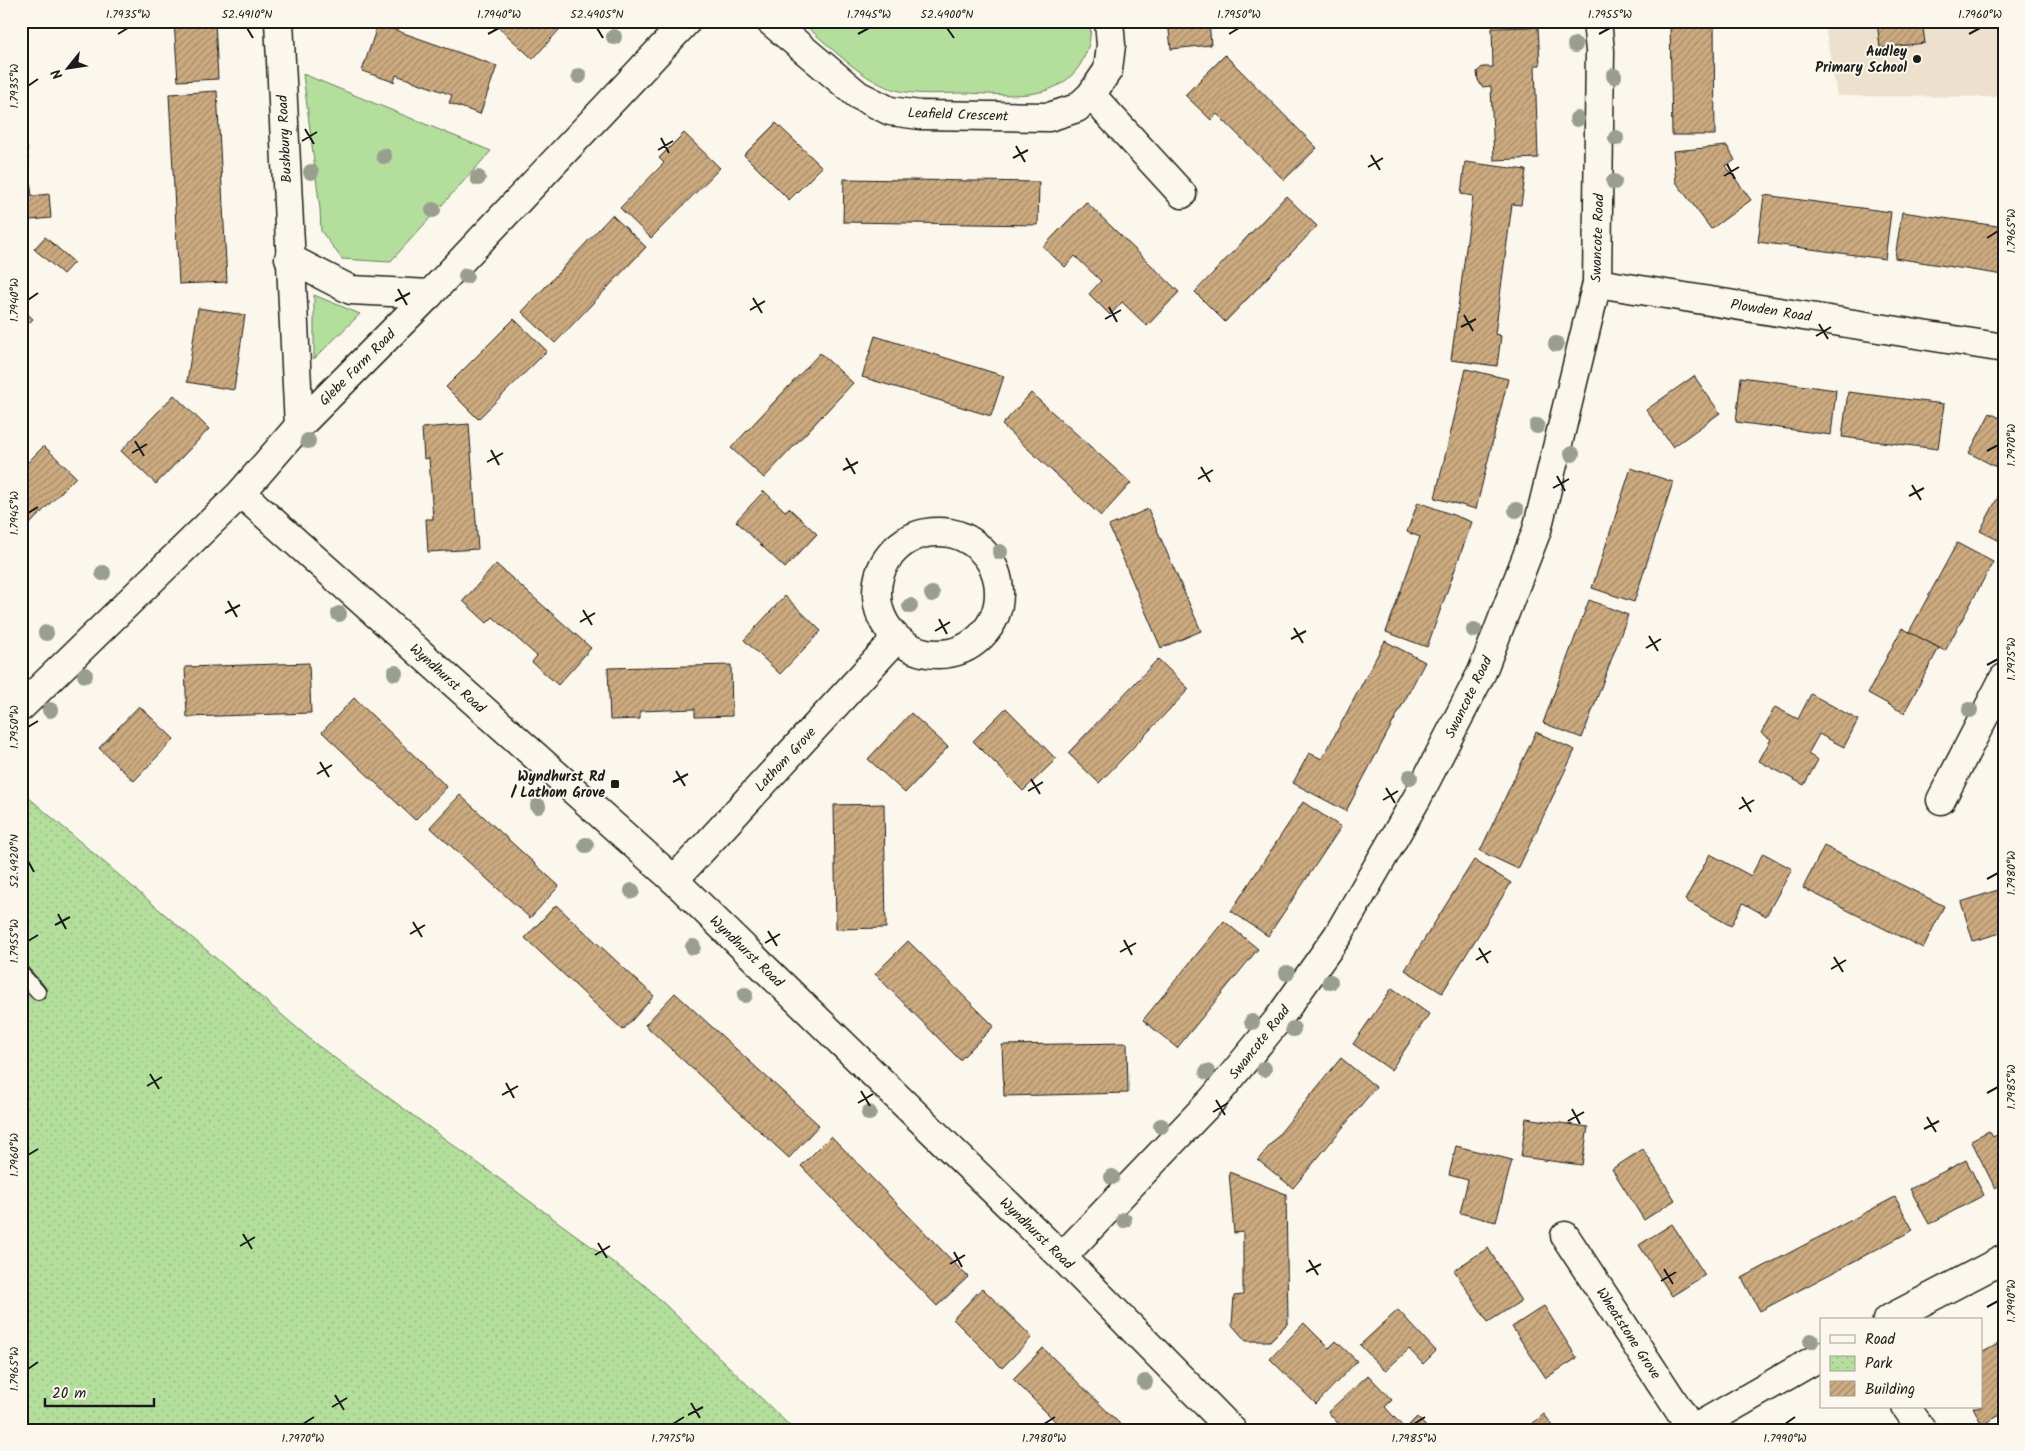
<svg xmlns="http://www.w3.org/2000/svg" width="2025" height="1451" font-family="Kalam,sans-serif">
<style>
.built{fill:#ede0cc}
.green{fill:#b3de9b;stroke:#687d5c}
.park{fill:url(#park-dots);stroke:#687d5c}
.building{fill:url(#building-hatch);stroke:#1c1c1c}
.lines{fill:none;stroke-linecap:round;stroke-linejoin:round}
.service-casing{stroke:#1c1c1c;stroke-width:18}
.minor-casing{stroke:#1c1c1c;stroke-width:31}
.service{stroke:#fbf7ec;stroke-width:14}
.minor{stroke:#fbf7ec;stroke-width:28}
.tree{fill:#999e8e}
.ticks{fill:none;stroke:#1c1c1c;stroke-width:2}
.poi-dot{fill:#1c1c1c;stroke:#fbf7ec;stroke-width:2}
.labels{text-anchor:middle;stroke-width:4;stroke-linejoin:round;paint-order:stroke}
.poi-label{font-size:14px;font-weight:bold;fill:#1c1c1c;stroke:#fbf7ec;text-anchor:end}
.street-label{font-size:14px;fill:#1c1c1c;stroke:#fbf7ec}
.neatline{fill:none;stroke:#1c1c1c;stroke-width:2}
.ticks-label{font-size:12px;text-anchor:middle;fill:#1c1c1c}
</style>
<defs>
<pattern id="park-dots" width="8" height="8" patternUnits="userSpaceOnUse" patternTransform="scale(1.25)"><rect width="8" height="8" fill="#b3de9b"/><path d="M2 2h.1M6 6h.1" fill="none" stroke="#99be85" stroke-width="1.8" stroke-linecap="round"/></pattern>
<pattern id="building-hatch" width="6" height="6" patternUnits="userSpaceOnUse" patternTransform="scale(1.25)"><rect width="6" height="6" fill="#cdab80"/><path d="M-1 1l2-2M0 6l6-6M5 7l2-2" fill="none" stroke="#a68a68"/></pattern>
</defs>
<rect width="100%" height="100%" fill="#fbf7ec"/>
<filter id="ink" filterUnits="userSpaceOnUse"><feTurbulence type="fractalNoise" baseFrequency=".02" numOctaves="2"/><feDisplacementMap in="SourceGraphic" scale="10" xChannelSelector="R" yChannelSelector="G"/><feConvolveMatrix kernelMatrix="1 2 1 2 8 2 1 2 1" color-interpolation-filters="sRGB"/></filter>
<g filter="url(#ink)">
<polygon class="built" points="1824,21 2004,21 2004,97 1837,96"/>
<g class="green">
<path d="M800,21H1090C1092,38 1088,51 1080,65C1055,104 1005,94 965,93C941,93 915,96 892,89C859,78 827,43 800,21Z"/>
<polygon points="303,74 491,151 390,262 342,259 321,231 320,209"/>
<polygon points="314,295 360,314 314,359"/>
</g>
<polygon class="park" points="21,791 317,1045 648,1288 794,1430 21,1430"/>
<g class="building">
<polygon points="174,21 215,21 218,79 178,81"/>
<polygon points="502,21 567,21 533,59 497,26"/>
<polygon points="1168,21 1209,21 1211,45 1171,49"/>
<polygon points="1670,21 1714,21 1715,135 1672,135"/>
<polygon points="1877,21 1922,21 1925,43 1880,48"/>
<polygon points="378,24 497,66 480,114 449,103 452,95 396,75 394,82 362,71"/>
<polygon points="1538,27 1540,65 1535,65 1538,158 1494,160 1491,86 1482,87 1478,80 1477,72 1482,67 1493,67 1492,28"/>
<polygon points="1225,55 1317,148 1284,180 1217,114 1211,120 1185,95"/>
<polygon points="217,91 227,282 179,284 169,94"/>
<polygon points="776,123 822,167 789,200 744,155"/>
<polygon points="684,133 720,168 651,238 620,208 664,163 659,158"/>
<polygon points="1727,146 1735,160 1726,166 1751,200 1711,229 1676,182 1673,151"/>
<polygon points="27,147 30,180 21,181 21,148"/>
<polygon points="1465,162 1526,170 1521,205 1512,204 1495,334 1501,336 1497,366 1451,360 1473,196 1461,194"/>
<polygon points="844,179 1039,182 1038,225 843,222"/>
<polygon points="30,180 32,196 49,194 51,218 21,221 21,181"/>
<polygon points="1764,195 1891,212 1885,259 1758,242"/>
<polygon points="1286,196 1317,226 1225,322 1195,292"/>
<polygon points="1086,202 1179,292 1147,326 1122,302 1110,315 1089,294 1101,281 1075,256 1065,267 1043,247"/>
<polygon points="1902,212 2004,227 2004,275 1895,258"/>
<polygon points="612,215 646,247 555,343 522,312"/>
<polygon points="45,237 74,262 63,274 34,249"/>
<polygon points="21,308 33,319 21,331"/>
<polygon points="198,308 245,315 234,390 187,382"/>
<polygon points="514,319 547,351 478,419 446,387"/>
<polygon points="875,336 1004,376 991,416 862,377"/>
<polygon points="820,353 853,383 764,478 731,448"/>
<polygon points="1466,369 1508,379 1476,509 1435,498"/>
<polygon points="1694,376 1720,413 1673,447 1646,410"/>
<polygon points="1741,377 1836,390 1831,435 1736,422"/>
<polygon points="1848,392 1944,404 1938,449 1842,437"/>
<polygon points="1031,393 1131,483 1101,516 1002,425"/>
<polygon points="174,395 209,429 156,484 121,451"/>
<polygon points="1990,413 2004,420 2004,471 1969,453"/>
<polygon points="469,424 478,549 428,552 426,519 433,519 429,458 424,459 422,428"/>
<polygon points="44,446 76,477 21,533 21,469"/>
<polygon points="1631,468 1673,482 1634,602 1592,588"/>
<polygon points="2004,486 2004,543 1980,531"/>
<polygon points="764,491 785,511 789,508 817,534 785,568 736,521"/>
<polygon points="1418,502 1472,522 1427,647 1386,632 1420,537 1407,532"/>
<polygon points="1148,509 1201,631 1161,648 1109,526"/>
<polygon points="1957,543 1993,562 1945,651 1909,632"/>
<polygon points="496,564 591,648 558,685 532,662 537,656 493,617 487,623 463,601"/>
<polygon points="785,596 821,631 780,674 744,640"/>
<polygon points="1589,600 1628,615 1582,738 1543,723"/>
<polygon points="1902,628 1939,648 1904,713 1868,693"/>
<polygon points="1385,641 1425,662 1346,811 1293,783 1309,753 1322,759"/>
<polygon points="1158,659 1189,689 1099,783 1068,753"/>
<polygon points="309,663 311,713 187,717 185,667"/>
<polygon points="731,665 732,716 695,717 695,709 640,711 640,719 610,720 608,668"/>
<polygon points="1811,694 1858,720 1844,747 1819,734 1808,754 1818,760 1804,785 1759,761 1771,739 1761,733 1775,707 1798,719"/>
<polygon points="354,698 447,787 415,820 322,732"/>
<polygon points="139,706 174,739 134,781 99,748"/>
<polygon points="1006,708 1056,759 1023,791 973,741"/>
<polygon points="911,713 948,747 905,793 868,759"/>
<polygon points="1536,732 1575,750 1518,869 1480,851"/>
<polygon points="460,795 559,886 530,918 430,827"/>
<polygon points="1303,802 1341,827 1268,936 1231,911"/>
<polygon points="884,804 886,928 836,929 834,805"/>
<polygon points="1824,846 1944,906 1923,948 1803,888"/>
<polygon points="1763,853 1792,869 1766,916 1743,903 1731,926 1685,900 1710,854 1751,876"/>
<polygon points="1474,860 1511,883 1442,993 1405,970"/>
<polygon points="2004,888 2004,932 1973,941 1961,902"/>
<polygon points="556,905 654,996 623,1030 525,938"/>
<polygon points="1224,921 1258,949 1177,1048 1143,1020"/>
<polygon points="908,941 994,1026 960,1060 875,974"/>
<polygon points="1392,988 1429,1014 1391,1070 1353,1044"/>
<polygon points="675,993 819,1125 789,1158 645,1025"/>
<polygon points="1127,1043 1128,1093 1004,1096 1002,1045"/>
<polygon points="1341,1058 1376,1087 1293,1188 1258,1160"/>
<polygon points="1526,1118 1588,1127 1582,1165 1521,1157"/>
<polygon points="1989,1131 1993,1137 2004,1131 2004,1183 1995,1188 1971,1140"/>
<polygon points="831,1136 968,1277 937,1306 801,1166"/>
<polygon points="1456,1146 1512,1160 1496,1222 1460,1213 1468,1180 1449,1175"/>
<polygon points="1643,1149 1675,1200 1644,1220 1612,1169"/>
<polygon points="1966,1160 1984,1195 1929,1224 1910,1189"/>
<polygon points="1229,1172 1286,1194 1288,1323 1270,1341 1246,1341 1232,1325 1234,1296 1243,1295 1243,1232 1234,1233"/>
<polygon points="1895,1197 1913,1230 1760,1311 1742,1278"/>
<polygon points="1672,1224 1705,1275 1672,1296 1639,1245"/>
<polygon points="1488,1248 1521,1301 1488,1322 1454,1270"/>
<polygon points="982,1288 1032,1337 1002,1368 953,1319"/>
<polygon points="1544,1306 1577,1358 1546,1378 1512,1327"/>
<polygon points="1398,1310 1436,1351 1423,1364 1409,1349 1385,1371 1360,1345"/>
<polygon points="1304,1323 1329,1348 1336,1341 1357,1361 1316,1404 1270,1359"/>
<polygon points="2004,1341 2004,1379 1998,1382 2004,1393 2004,1413 1982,1425 1973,1407 1981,1407 1981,1353"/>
<polygon points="1043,1348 1126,1430 1064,1430 1013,1379"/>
<polygon points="1368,1375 1392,1400 1385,1407 1405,1429 1417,1417 1429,1430 1344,1430 1328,1412"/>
<polygon points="1544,1414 1556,1430 1525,1430"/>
</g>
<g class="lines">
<g class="service-casing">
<polyline id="service" points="21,973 38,992"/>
</g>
<g class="minor-casing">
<g id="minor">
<polyline points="279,21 299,426"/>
<polyline points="770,21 858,95 890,111 920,115 1049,117 1077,108 1091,95 1108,70 1111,45 1109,21"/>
<polyline points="1091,95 1182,194"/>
<polyline points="289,258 351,290 430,294"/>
<polyline points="1597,283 2004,348"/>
<polyline points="241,493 674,880 1062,1257 1232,1430"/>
<circle cx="938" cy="593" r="61"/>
<polyline points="21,707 241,493 299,426 430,294 687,21"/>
<polyline points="1941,800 2004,678"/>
<polyline points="674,880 896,639"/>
<polyline points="1565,1236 1692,1430"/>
<polyline points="1062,1257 1213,1099 1277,1021 1338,935 1417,798 1482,672 1537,530 1597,283 1600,51 1597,21"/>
<polyline points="1887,1320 2004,1259"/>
<polyline points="1906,1407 1922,1430"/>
<polyline points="1692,1430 1821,1356"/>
</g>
</g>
<use href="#service" class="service"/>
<use href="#minor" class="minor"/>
</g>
<g class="tree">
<circle cx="614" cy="37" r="8"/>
<circle cx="1575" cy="45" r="8"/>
<circle cx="579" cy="76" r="8"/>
<circle cx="1614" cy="76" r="8"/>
<circle cx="1577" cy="119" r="8"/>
<circle cx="1616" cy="138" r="8"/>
<circle cx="384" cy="156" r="8"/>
<circle cx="311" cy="172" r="8"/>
<circle cx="478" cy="178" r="8"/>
<circle cx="1614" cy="182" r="8"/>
<circle cx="433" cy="210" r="8"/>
<circle cx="466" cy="276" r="8"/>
<circle cx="1556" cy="344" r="8"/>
<circle cx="1537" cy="426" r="8"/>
<circle cx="308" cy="441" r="8"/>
<circle cx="1572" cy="454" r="8"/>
<circle cx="1516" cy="510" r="8"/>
<circle cx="1000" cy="552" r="8"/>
<circle cx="103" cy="573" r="8"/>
<circle cx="932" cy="594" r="8"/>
<circle cx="910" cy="606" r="8"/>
<circle cx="339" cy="614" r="8"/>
<circle cx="1474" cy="630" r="8"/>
<circle cx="46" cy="633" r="8"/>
<circle cx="395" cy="673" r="8"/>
<circle cx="85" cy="675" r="8"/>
<circle cx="50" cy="710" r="8"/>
<circle cx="1970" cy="710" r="8"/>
<circle cx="1410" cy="777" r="8"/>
<circle cx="538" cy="806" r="8"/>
<circle cx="586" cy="845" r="8"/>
<circle cx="632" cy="891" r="8"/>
<circle cx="693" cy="947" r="8"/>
<circle cx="1287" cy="973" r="8"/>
<circle cx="1330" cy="982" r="8"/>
<circle cx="745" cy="995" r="8"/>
<circle cx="1252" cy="1022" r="8"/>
<circle cx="1293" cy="1029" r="8"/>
<circle cx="1264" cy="1069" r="8"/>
<circle cx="1207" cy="1072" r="8"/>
<circle cx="869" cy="1113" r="8"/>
<circle cx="1161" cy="1126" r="8"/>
<circle cx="1112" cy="1177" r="8"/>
<circle cx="1124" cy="1220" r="8"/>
<circle cx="1811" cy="1341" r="8"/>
<circle cx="1145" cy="1382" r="8"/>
</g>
</g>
<path class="ticks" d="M247,28L253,38M597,28L603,38M947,28L954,38M118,34L128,28M488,34L499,28M858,34L869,28M1229,34L1239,28M1599,34L1610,28M1969,34L1980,28M28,86L38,79M305,129L314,144M661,138L669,153M302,141L317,132M1016,146L1025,162M658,150L673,141M1371,155L1380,170M1013,158L1028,150M1727,164L1735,179M1368,167L1383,158M1724,176L1739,167M1987,238L1998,231M398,289L407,305M753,298L762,313M28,300L38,293M395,301L410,293M1109,307L1117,322M750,310L765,301M1464,315L1473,331M1105,319L1121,310M1819,324L1828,339M1461,327L1476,319M1816,336L1831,327M135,441L144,456M491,450L499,465M1987,451L1998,445M132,453L147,444M846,458L855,474M487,462L503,453M1201,467L1210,482M843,470L858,462M1557,476L1565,491M1198,479L1213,470M1912,485L1921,500M1553,488L1569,479M1909,496L1924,488M28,513L38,507M228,601L237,617M583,610L592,625M225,613L240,605M939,619L947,634M580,622L595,613M1294,628L1303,643M935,631L950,622M1649,636L1658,651M1291,639L1306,631M1646,648L1661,639M1987,665L1998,659M28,727L38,721M320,762L329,777M676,771L685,786M317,774L332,765M1031,779L1040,794M673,782L688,774M1386,788L1395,803M1028,791L1043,782M1742,797L1751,812M1383,800L1398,791M1739,809L1754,800M28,861L34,872M1987,879L1998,873M58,914L66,929M413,922L422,937M55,925L70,917M768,931L777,946M410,934L425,925M1124,940L1132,955M28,941L38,935M765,943L780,934M1479,948L1488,963M1120,952L1136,943M1834,957L1843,972M1476,960L1491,951M1831,969L1846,960M150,1074L159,1089M506,1083L514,1098M147,1086L162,1077M861,1091L870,1106M1987,1093L1998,1087M502,1095L518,1086M1216,1100L1225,1115M858,1103L873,1094M1572,1109L1580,1124M1213,1112L1228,1103M1927,1117L1936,1132M1568,1121L1584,1112M1924,1129L1939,1121M28,1155L38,1149M243,1234L252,1249M598,1243L607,1258M240,1246L255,1237M954,1252L962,1267M595,1255L610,1246M1309,1260L1318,1275M950,1264L965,1255M1664,1269L1673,1284M1306,1272L1321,1264M1661,1281L1676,1272M1987,1307L1998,1301M28,1369L38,1362M335,1395L344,1410M691,1403L700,1418M332,1407L347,1398M688,1415L703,1407M303,1424L314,1417M673,1424L684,1417M1044,1424L1055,1417M1414,1424L1425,1417M1785,1424L1795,1417"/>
<g class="poi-dot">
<circle cx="1917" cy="59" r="5"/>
<rect x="610" y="779" width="10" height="10" rx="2.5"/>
</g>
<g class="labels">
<g class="poi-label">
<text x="1907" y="56">Audley<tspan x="1907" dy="16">Primary School</tspan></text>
<text x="605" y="781">Wyndhurst Rd<tspan x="605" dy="16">/ Lathom Grove</tspan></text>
</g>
<g class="street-label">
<text transform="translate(958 114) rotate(2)" y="5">Leafield Crescent</text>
<text transform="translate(284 139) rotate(-93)" y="5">Bushbury Road</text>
<text transform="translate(1597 238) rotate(-88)" y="5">Swancote Road</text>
<text transform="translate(1771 310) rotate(9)" y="5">Plowden Road</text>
<text transform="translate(357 367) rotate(-45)" y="5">Glebe Farm Road</text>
<text transform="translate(448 678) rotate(42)" y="5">Wyndhurst Road</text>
<text transform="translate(1468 697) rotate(-64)" y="5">Swancote Road</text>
<text transform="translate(785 759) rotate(-47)" y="5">Lathom Grove</text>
<text transform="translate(747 951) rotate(44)" y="5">Wyndhurst Road</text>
<text transform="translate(1259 1042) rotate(-52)" y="5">Swancote Road</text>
<text transform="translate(1037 1233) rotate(44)" y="5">Wyndhurst Road</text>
<text transform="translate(1629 1333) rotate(57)" y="5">Wheatstone Grove</text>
</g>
</g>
<rect width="2025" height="1451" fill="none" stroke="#fbf7ec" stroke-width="55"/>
<rect x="1820" y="1318" width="162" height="90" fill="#fbf7ec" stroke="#a29f99"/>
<rect x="1830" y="1335" width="25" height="8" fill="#fbf7ec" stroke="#a29f99"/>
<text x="1865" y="1344" font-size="15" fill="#1c1c1c">Road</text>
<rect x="1830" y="1356" width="25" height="15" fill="url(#park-dots)" stroke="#a29f99"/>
<text x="1865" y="1368" font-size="15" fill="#1c1c1c">Park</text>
<rect x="1830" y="1381" width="25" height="15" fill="url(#building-hatch)" stroke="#a29f99"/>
<text x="1865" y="1394" font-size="15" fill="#1c1c1c">Building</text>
<g transform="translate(68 68) rotate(240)" stroke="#fbf7ec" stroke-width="4" paint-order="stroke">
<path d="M0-4L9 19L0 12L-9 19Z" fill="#1c1c1c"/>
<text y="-8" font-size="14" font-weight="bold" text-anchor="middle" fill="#1c1c1c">N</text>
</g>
<path d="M45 1398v8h109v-8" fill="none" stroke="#1c1c1c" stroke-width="2.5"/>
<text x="52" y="1398" font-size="15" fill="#1c1c1c" stroke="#fbf7ec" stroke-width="4" paint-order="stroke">20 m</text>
<rect x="28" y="28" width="1970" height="1396" class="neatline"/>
<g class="ticks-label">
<text x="128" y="18">1.7935°W</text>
<text x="247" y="18">52.4910°N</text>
<text x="499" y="18">1.7940°W</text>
<text x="597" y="18">52.4905°N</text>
<text x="869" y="18">1.7945°W</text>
<text x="947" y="18">52.4900°N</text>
<text x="1239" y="18">1.7950°W</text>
<text x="1610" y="18">1.7955°W</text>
<text x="1980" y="18">1.7960°W</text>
<text transform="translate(14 86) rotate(-90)" y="4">1.7935°W</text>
<text transform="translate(2011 231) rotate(-90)" y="4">1.7965°W</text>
<text transform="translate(14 300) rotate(-90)" y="4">1.7940°W</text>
<text transform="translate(2011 445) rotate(-90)" y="4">1.7970°W</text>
<text transform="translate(14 513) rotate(-90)" y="4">1.7945°W</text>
<text transform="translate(2011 659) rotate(-90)" y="4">1.7975°W</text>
<text transform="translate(14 727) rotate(-90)" y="4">1.7950°W</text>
<text transform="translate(14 861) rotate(-90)" y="4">52.4920°N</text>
<text transform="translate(2011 873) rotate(-90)" y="4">1.7980°W</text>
<text transform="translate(14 941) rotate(-90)" y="4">1.7955°W</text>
<text transform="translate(2011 1087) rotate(-90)" y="4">1.7985°W</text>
<text transform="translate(14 1155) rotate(-90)" y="4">1.7960°W</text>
<text transform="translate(2011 1301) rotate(-90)" y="4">1.7990°W</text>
<text transform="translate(14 1369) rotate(-90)" y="4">1.7965°W</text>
<text x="303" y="1442">1.7970°W</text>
<text x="673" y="1442">1.7975°W</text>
<text x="1044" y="1442">1.7980°W</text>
<text x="1414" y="1442">1.7985°W</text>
<text x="1785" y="1442">1.7990°W</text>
</g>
</svg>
